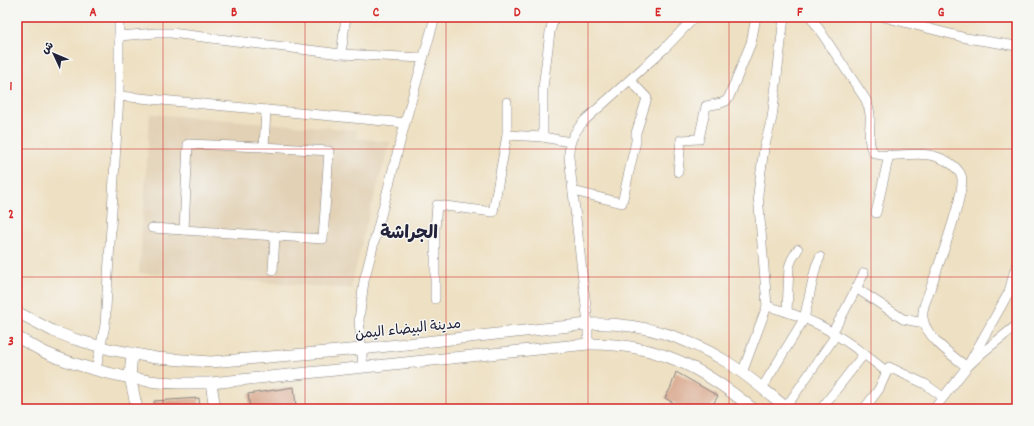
<svg xmlns="http://www.w3.org/2000/svg" width="1034" height="426" font-family="Dekko,'Playpen Sans Arabic',sans-serif">
<style>
.built{fill:#e2d1b5}
.building{fill:#d8a68b}
.lines{fill:none;stroke-linecap:round;stroke-linejoin:round}
.minor-casing{stroke:#88817e;stroke-width:10}
.major-casing{stroke:#88817e;stroke-width:12}
.minor{stroke:#fff;stroke-width:9}
.major{stroke:#fff;stroke-width:11}
.grid{fill:none;stroke:#d62828;stroke-width:1;stroke-opacity:0.55}
.labels{text-anchor:middle;stroke-width:3;stroke-linejoin:round;paint-order:stroke}
.street-label{font-size:14px;fill:#22223b;stroke:#f6f6f2}
.district-label{font-size:18px;font-weight:bold;fill:#22223b;stroke:#f6f6f2}
.neatline{fill:none;stroke:#d62828;stroke-width:1.5}
.grid-label{font-size:13px;text-anchor:middle;font-weight:bold;fill:#d62828}
</style>
<rect width="100%" height="100%" fill="#f6f6f2"/>
<filter id="ink" filterUnits="userSpaceOnUse"><feTurbulence type="fractalNoise" baseFrequency=".025" numOctaves="2"/><feDisplacementMap in="SourceGraphic" scale="8" xChannelSelector="R" yChannelSelector="G"/><feConvolveMatrix kernelMatrix="1 2 1 2 8 2 1 2 1" color-interpolation-filters="sRGB"/></filter>
<filter id="wash" filterUnits="userSpaceOnUse"><feTurbulence type="fractalNoise" baseFrequency=".012" numOctaves="4" result="noise"/><feDisplacementMap in="SourceGraphic" scale="16" xChannelSelector="R" yChannelSelector="G"/><feGaussianBlur stdDeviation="0.9" result="paint"/><feColorMatrix in="noise" values="0 0 0 0 0 0 0 0 0 0 0 0 0 0 0 0 0 1.4 0 .05"/><feComposite in="paint" operator="in"/></filter>
<g filter="url(#wash)">
<rect width="100%" height="100%" fill="#eee0c2"/>
<polygon class="built" points="150,114 357,130 356,138 390,142 363,237 351,289 139,273"/>
<g id="blocks">
<g class="building">
<polygon points="676,372 718,396 710,409 684,409 665,398 671,387"/>
<polygon points="294,387 296,406 279,409 250,409 248,394"/>
<polygon points="199,398 200,409 155,409 154,401"/>
</g>
</g>
</g>
<g filter="url(#ink)">
<use href="#blocks" fill-opacity="0" stroke="#88817e" stroke-width="1"/>
<g class="lines">
<g class="minor-casing">
<g id="minor">
<path d="M811,17L866,100C868,106 870,110 870,116C871,126 866,144 874,153C889,160 915,150 934,156C944,159 956,165 961,175C968,189 931,286 924,306C923,310 922,314 923,318C925,337 954,357 967,367L1009,292L1017,262"/>
<polyline points="884,17 966,38 1017,46"/>
<polyline points="119,36 156,33 171,33 341,54 423,58"/>
<polyline points="341,54 346,17"/>
<polyline points="119,96 405,123"/>
<polyline points="507,135 543,137 570,142"/>
<polyline points="543,137 543,88 550,32 554,17"/>
<polyline points="678,172 681,140 699,139 706,106 721,103 726,101 729,97 751,43 756,17"/>
<polyline points="573,191 622,203 636,141 636,133 647,98 630,80"/>
<polyline points="876,213 889,155"/>
<polyline points="152,228 323,239 329,151 264,147"/>
<polyline points="184,230 188,144 264,147 266,110"/>
<polyline points="273,270 275,236"/>
<polyline points="856,288 903,319 924,323"/>
<polyline points="435,299 435,229 437,205 493,212 507,135 507,102"/>
<path d="M767,306C785,311 803,317 819,325C844,338 866,355 887,372"/>
<polyline points="787,312 789,267 792,259 798,249"/>
<polyline points="832,333 844,312 864,273"/>
<path d="M588,344V324L569,157C568,141 575,131 585,120L664,49L695,17"/>
<polyline points="363,367 359,320 364,281 405,123 435,17"/>
<polyline points="96,369 105,325 119,96 119,17"/>
<polyline points="742,373 767,306 758,194 764,148 772,118 784,17"/>
<polyline points="762,388 804,319 816,266 820,257"/>
<polyline points="786,407 836,335"/>
<polyline points="821,409 864,354"/>
<polyline points="864,409 879,389 889,367 925,384 943,397"/>
<polyline points="934,409 967,367 983,352 1017,325"/>
</g>
</g>
<g class="major-casing">
<g id="major">
<path d="M17,312L53,331L74,339L109,349L156,358L211,362L361,349L588,324C638,322 685,336 727,362C749,376 768,393 788,409"/>
<path d="M17,337C26,342 35,347 44,352C72,365 119,377 150,381C170,384 191,383 211,383L588,344C657,343 702,367 753,409"/>
<polyline points="132,353 130,377 137,409"/>
<polyline points="211,383 215,409"/>
</g>
</g>
<use href="#minor" class="minor"/>
<use href="#major" class="major"/>
</g>
</g>
<path class="grid" d="M163,17V409M305,17V409M446,17V409M588,17V409M729,17V409M871,17V409M17,149H1017M17,277H1017"/>
<g class="labels">
<g class="street-label">
<text transform="translate(408 328) rotate(-6)" y="5">مدينة البيضاء اليمن</text>
</g>
<g class="district-label">
<text x="409" y="238">الجراشة</text>
</g>
</g>
<rect width="1034" height="426" fill="none" stroke="#f6f6f2" stroke-width="44"/>
<g transform="translate(54 54) rotate(314)" stroke="#f6f6f2" stroke-width="3" paint-order="stroke">
<path d="M0-3L7 15L0 10L-7 15Z" fill="#22223b"/>
<text y="-6" font-size="11" font-weight="bold" text-anchor="middle" fill="#22223b">ش</text>
</g>
<rect x="22" y="22" width="990" height="382" class="neatline"/>
<g class="grid-label">
<text x="93" y="16">A</text>
<text x="234" y="16">B</text>
<text x="376" y="16">C</text>
<text x="517" y="16">D</text>
<text x="658" y="16">E</text>
<text x="800" y="16">F</text>
<text x="941" y="16">G</text>
<text x="11" y="90">1</text>
<text x="11" y="218">2</text>
<text x="11" y="345">3</text>
</g>
</svg>
